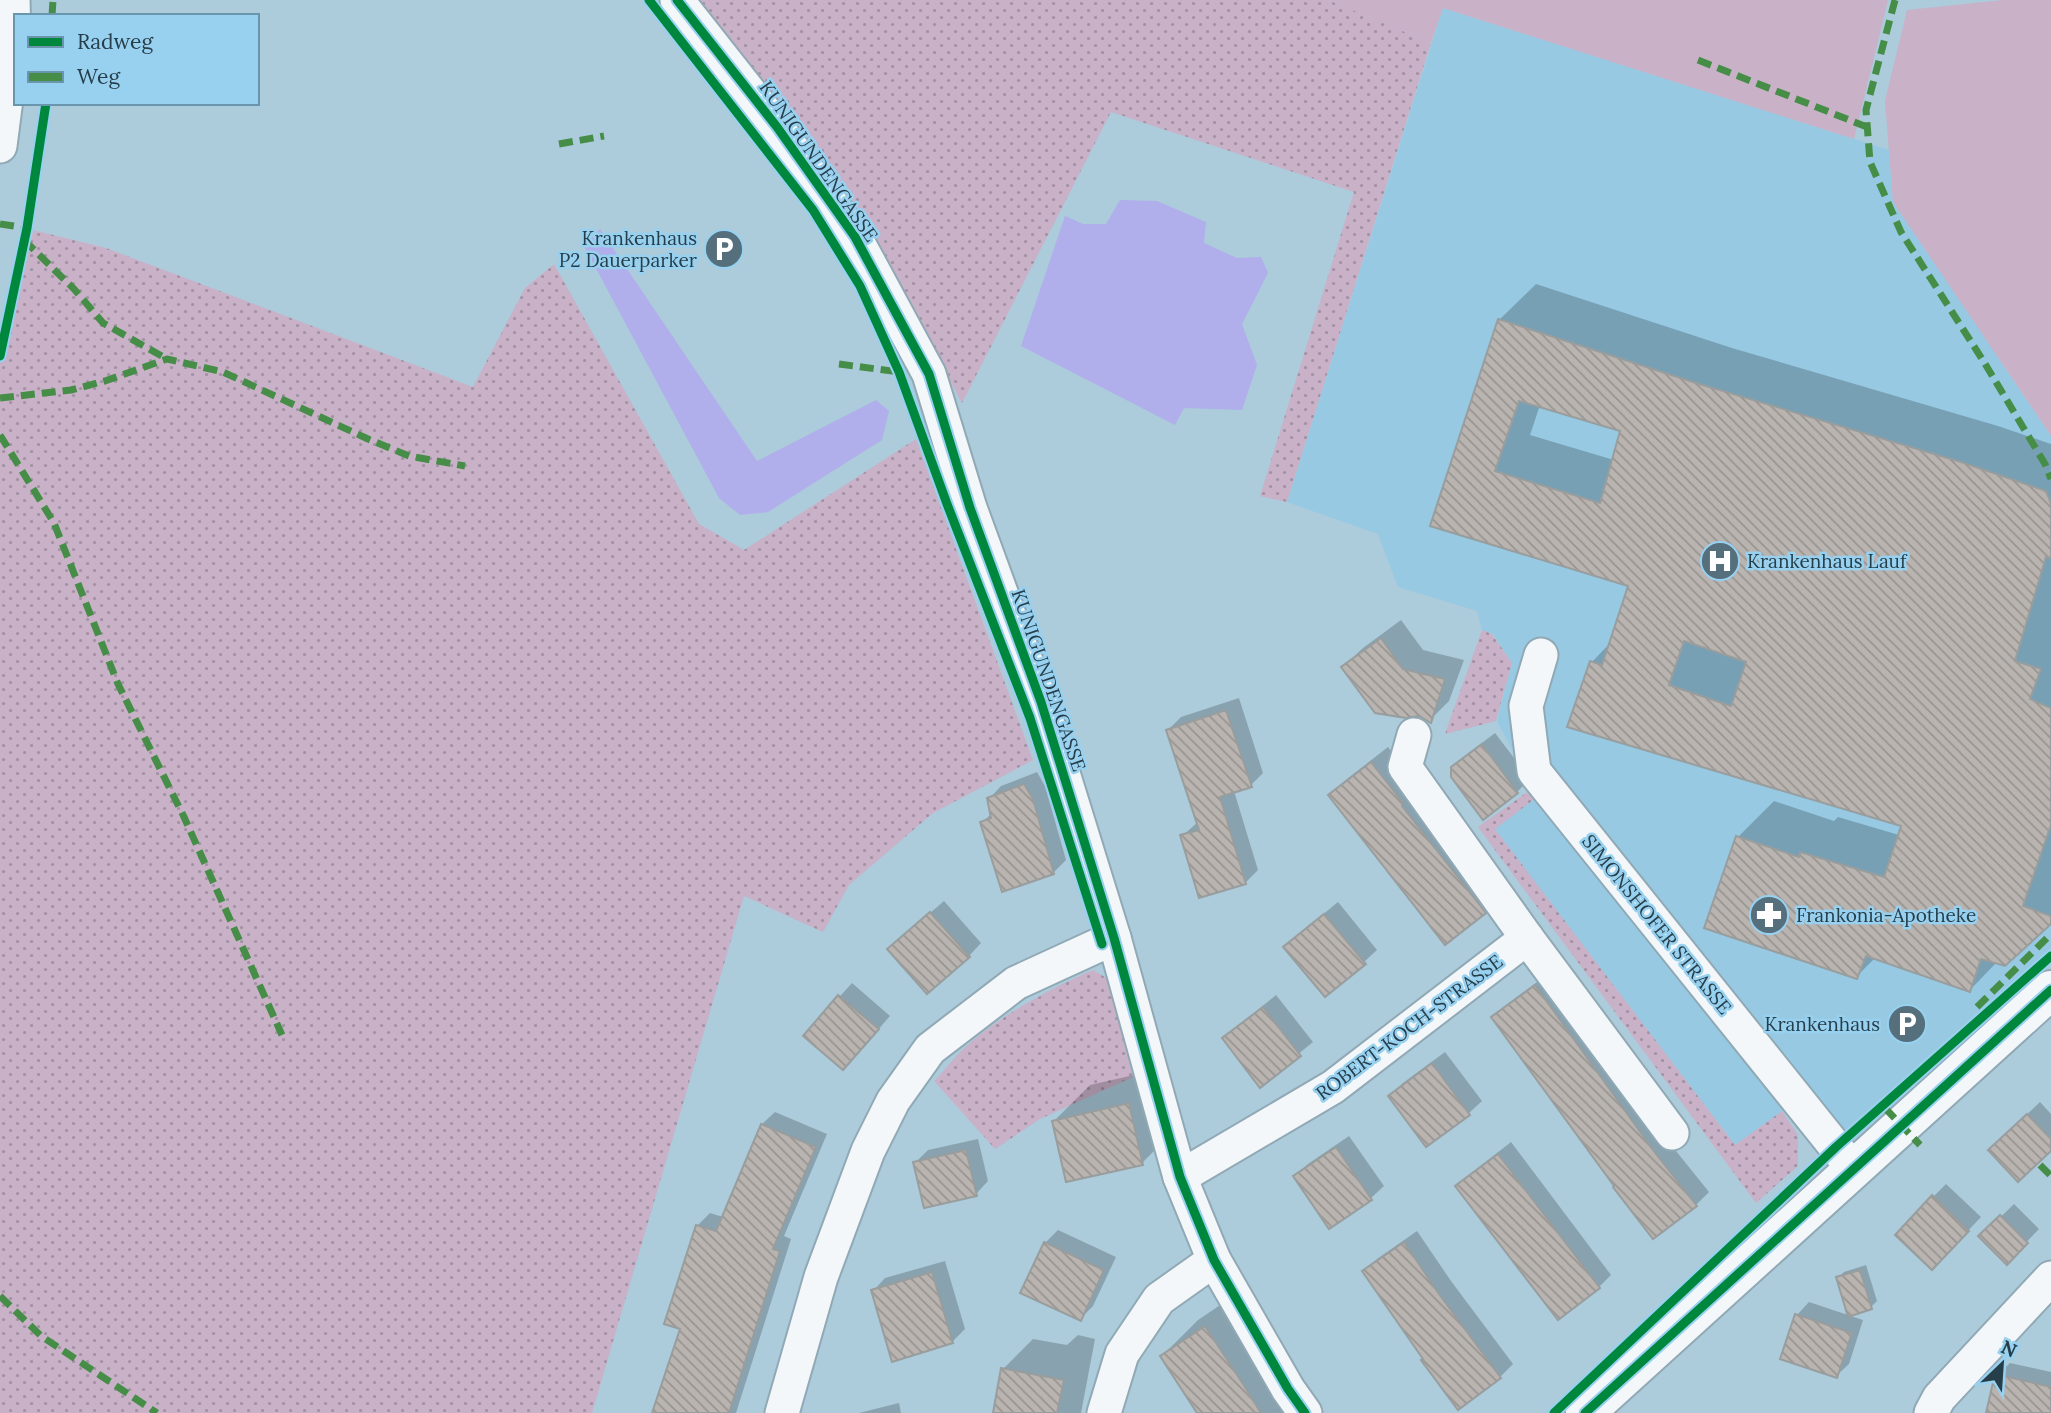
<svg xmlns="http://www.w3.org/2000/svg" width="2051" height="1413" font-family="Lora,serif">
<style>
.built{fill:#97c9e3}
.grass{fill:url(#grass-dots)}
.garden{fill:#c9b1c8}
.water{fill:#b0afec}
.shadow{fill:#0003;fill-rule:evenodd}
.building{fill:url(#building-back-hatch);stroke:#989d9e;stroke-width:2;fill-rule:evenodd}
.lines{fill:none;stroke-linecap:round;stroke-linejoin:round}
.minor-casing{stroke:#90a9b5;stroke-width:37}
.tertiary-casing{stroke:#90a9b5;stroke-width:42}
.minor{stroke:#f3f7fa;stroke-width:33}
.tertiary{stroke:#f3f7fa;stroke-width:38}
.quiet{stroke:#468e48;stroke-width:7;stroke-dasharray:14 7;stroke-linecap:butt}
.cycleway-casing{stroke:#98d1ef;stroke-width:13}
.cycleway{stroke:#00873e;stroke-width:9}
.labels{text-anchor:middle;stroke-width:5;stroke-linejoin:round;paint-order:stroke}
.street-label{font-size:19px;fill:#263e4a;stroke:#98d1ef}
.poi-label{font-size:19px;fill:#263e4a;stroke:#98d1ef;text-anchor:end}
</style>
<defs>
<pattern id="grass-dots" width="8" height="8" patternUnits="userSpaceOnUse" patternTransform="scale(1.75)"><rect width="8" height="8" fill="#c9b1c8"/><path d="M2 2h.1M6 6h.1" fill="none" stroke="#a391a4" stroke-width="1.8" stroke-linecap="round"/></pattern>
<pattern id="building-back-hatch" width="6" height="6" patternUnits="userSpaceOnUse" patternTransform="scale(1.75)"><rect width="6" height="6" fill="#bab4b0"/><path d="M-1 5l2 2M0 0l6 6M5-1l2 2" fill="none" stroke="#979491"/></pattern>
</defs>
<rect width="100%" height="100%" fill="#accbdb"/>
<polygon class="built" points="1443,8 1889,150 1893,202 2051,436 2051,948 1844,1131 1807,1092 1736,1146 1494,829 1533,788 1497,721 1512,663 1493,634 1482,630 1477,611 1398,587 1378,534 1287,502"/>
<g class="grass">
<polygon points="696,0 1329,0 1431,43 1287,502 1260,496 1354,192 1111,112 962,403 858,208"/>
<polygon points="33,230 106,248 473,387 525,288 554,264 699,524 744,550 916,439 1033,760 933,813 849,885 823,932 744,896 592,1413 0,1413 0,358"/>
<polygon points="1482,630 1492,634 1512,663 1496,721 1445,734"/>
<polygon points="1533,788 1541,794 1495,829 1735,1145 1782,1111 1798,1135 1798,1166 1756,1203 1478,827"/>
<path d="M1093,970L1110,980L1133,1077L1040,1119L995,1149L934,1081C944,1071 953,1059 963,1049C1001,1015 1047,990 1093,970Z"/>
</g>
<g class="garden">
<polygon points="1329,0 1888,0 1854,139 1443,8 1431,43"/>
<polygon points="2003,0 2051,0 2051,436 1893,202 1885,101 1907,10"/>
</g>
<g class="water">
<polygon points="1120,200 1157,201 1206,222 1204,243 1237,258 1261,257 1268,273 1242,324 1257,365 1242,410 1184,408 1175,425 1021,346 1065,216 1083,224 1106,224"/>
<polygon points="600,229 757,461 876,400 889,411 882,440 768,512 740,515 719,498 584,246"/>
</g>
<g class="shadow">
<path d="M1536,284L1732,348L1998,426L2051,444V922L1997,962L1970,990L1875,958L1856,977L1738,837L1774,801L1834,821L1838,817L1899,835L1903,824L1592,662L1611,642L1630,585L1432,524L1499,320ZM1540,405L1622,430L1614,460L1530,435Z"/>
<polygon points="1401,620 1423,650 1464,660 1449,701 1430,720 1343,667 1363,648"/>
<polygon points="1239,698 1263,773 1251,785 1234,791 1258,870 1245,883 1182,836 1198,822 1168,730 1181,717"/>
<polygon points="1495,733 1530,779 1517,792 1483,817 1452,768 1466,755"/>
<polygon points="1388,747 1501,895 1484,912 1330,795 1347,779"/>
<polygon points="1037,772 1045,786 1066,860 1053,873 982,823 992,813 989,799 1001,786"/>
<polygon points="944,901 981,943 969,956 902,937"/>
<polygon points="1338,902 1377,950 1364,962 1298,935"/>
<polygon points="1548,974 1668,1141 1709,1192 1696,1205 1653,1237 1494,1017 1506,1005"/>
<polygon points="852,983 890,1016 856,1055 805,1035"/>
<polygon points="1276,995 1313,1042 1260,1085 1224,1038"/>
<polygon points="1445,1052 1482,1101 1469,1113 1426,1145 1390,1096 1403,1083"/>
<polygon points="1165,1068 1178,1127 1142,1163 1054,1121 1090,1085"/>
<polygon points="2040,1102 2051,1114 2051,1148 2003,1137"/>
<polygon points="775,1112 827,1134 784,1236 791,1239 736,1413 663,1413 682,1328 697,1226 710,1213 723,1217 762,1124"/>
<polygon points="1349,1136 1384,1186 1371,1198 1295,1176 1308,1164"/>
<polygon points="978,1139 988,1181 976,1194 915,1163 928,1150"/>
<polygon points="1511,1142 1611,1275 1599,1287 1457,1186 1470,1174"/>
<polygon points="1946,1184 1981,1217 1945,1255 1933,1197"/>
<polygon points="2014,1204 2039,1229 2007,1262 1981,1236"/>
<polygon points="1058,1230 1116,1257 1093,1306 1080,1319 1045,1243"/>
<polygon points="1417,1231 1451,1281 1513,1364 1500,1377 1425,1359 1364,1271 1377,1259"/>
<polygon points="945,1261 965,1329 952,1342 873,1291 885,1278"/>
<polygon points="1866,1265 1877,1301 1871,1307 1849,1315 1838,1278 1844,1272"/>
<polygon points="1241,1291 1300,1413 1199,1413 1162,1356 1198,1320"/>
<polygon points="1809,1302 1863,1320 1849,1364 1836,1376 1797,1315"/>
<polygon points="1078,1335 1095,1339 1081,1413 995,1413 1003,1369 1033,1339 1067,1345"/>
<polygon points="2010,1363 2051,1372 2051,1413 1988,1413 1997,1375"/>
<polygon points="899,1403 901,1413 859,1413"/>
</g>
<g class="building">
<path d="M1498,319L1696,383L1961,462L2046,491L2051,504V558L2046,557L2015,661L2041,669L2030,699L2051,708V825L2023,906L2051,916V924L2005,966L1981,959L1970,992L1866,956L1857,979L1704,928L1736,836L1799,857L1800,852L1884,877L1901,826L1567,727L1590,661L1602,665L1628,586L1430,526ZM1519,401L1620,431L1600,503L1495,471ZM1684,641L1746,662L1731,706L1669,685Z"/>
<polygon points="1381,638 1403,669 1445,679 1431,723 1419,716 1406,718 1375,713 1341,667"/>
<polygon points="1226,710 1252,787 1220,797 1246,884 1199,898 1180,835 1199,830 1166,730"/>
<polygon points="1482,744 1518,793 1483,820 1451,777 1451,767"/>
<polygon points="1371,762 1403,803 1402,806 1486,913 1445,945 1328,795"/>
<polygon points="1024,784 1033,799 1054,874 1002,892 980,822 991,818 987,798"/>
<polygon points="930,912 970,957 927,994 887,949"/>
<polygon points="1324,914 1366,964 1325,997 1283,947"/>
<polygon points="1535,985 1656,1154 1697,1206 1653,1239 1613,1187 1614,1186 1491,1017"/>
<polygon points="838,995 879,1029 843,1070 803,1036"/>
<polygon points="1263,1007 1301,1056 1260,1088 1222,1038"/>
<polygon points="1432,1063 1470,1115 1426,1147 1388,1096"/>
<polygon points="1129,1103 1143,1165 1066,1182 1052,1121"/>
<polygon points="2027,1114 2051,1139 2051,1151 2018,1182 1988,1150"/>
<polygon points="761,1124 816,1147 773,1249 780,1251 729,1413 652,1413 680,1329 664,1324 696,1225 716,1231"/>
<polygon points="1336,1147 1372,1200 1329,1229 1293,1176"/>
<polygon points="966,1150 977,1196 924,1208 913,1162"/>
<polygon points="1498,1154 1600,1288 1558,1320 1455,1186"/>
<polygon points="1932,1195 1969,1231 1932,1270 1895,1235"/>
<polygon points="2000,1215 2028,1243 2007,1265 1978,1236"/>
<polygon points="1044,1242 1104,1270 1081,1321 1020,1293"/>
<polygon points="1404,1242 1439,1294 1501,1378 1458,1410 1421,1360 1423,1359 1362,1271"/>
<polygon points="1860,1270 1872,1309 1848,1317 1836,1277"/>
<polygon points="932,1272 953,1343 892,1362 871,1290"/>
<polygon points="1795,1314 1852,1333 1837,1378 1780,1359"/>
<polygon points="1205,1326 1245,1387 1261,1413 1197,1413 1160,1356"/>
<polygon points="1001,1368 1064,1380 1057,1413 993,1413"/>
<polygon points="1995,1374 2051,1387 2051,1413 1986,1413"/>
</g>
<g class="lines">
<g class="minor-casing">
<g id="minor">
<polyline points="677,0 777,127 855,237 929,374 970,508 1041,702 1114,938 1180,1177 1214,1260 1288,1389 1305,1413"/>
<polyline points="0,146 14,37 13,0"/>
<polyline points="1541,655 1526,706 1534,771 1854,1170"/>
<polyline points="1414,735 1405,767 1527,938"/>
<polyline points="1180,1177 1333,1087 1527,938 1672,1133"/>
<polyline points="782,1413 821,1277 868,1151 893,1101 930,1049 1016,983 1114,938"/>
<polyline points="1104,1413 1122,1354 1159,1299 1214,1260"/>
<polyline points="1931,1413 1939,1398 2051,1278"/>
</g>
</g>
<g class="tertiary-casing">
<polyline id="tertiary" points="1585,1413 2051,990"/>
</g>
<use href="#minor" class="minor"/>
<use href="#tertiary" class="tertiary"/>
<g class="quiet">
<polyline points="1895,0 1866,110 1870,162 1901,232 1984,362 2045,464 2051,479"/>
<polyline points="52,16 53,0"/>
<polyline points="1698,60 1867,127"/>
<polyline points="559,144 604,136"/>
<polyline points="0,224 27,228"/>
<polyline points="24,240 74,289 103,323 167,359"/>
<polyline points="839,364 899,372"/>
<polyline points="0,398 71,390 105,381 167,359 223,372 368,439 409,456 465,466"/>
<polyline points="0,435 54,523 118,684 184,817 282,1035"/>
<polyline points="1977,1007 2051,934"/>
<polyline points="1885,1108 1920,1145"/>
<polyline points="2040,1165 2051,1176"/>
<polyline points="0,1296 41,1336 157,1413"/>
</g>
<g class="cycleway-casing">
<g id="cycleway">
<polyline points="649,0 813,210 860,286 899,372 947,504 1030,718 1102,944"/>
<polyline points="677,0 777,127 855,237 929,374 970,508 1041,702 1114,938 1180,1177 1214,1260 1288,1389 1305,1413"/>
<polyline points="0,356 27,228 46,103"/>
<polyline points="1554,1413 1836,1147 2051,956"/>
<polyline points="1585,1413 2051,990"/>
</g>
</g>
<use href="#cycleway" class="cycleway"/>
</g>
<defs>
<g id="parking-disc" transform="scale(2.0125)"><circle r="9.5" fill="#556f7d" stroke="#98d1ef"/><path d="M-3.5-5.5H1a3.5 3.5 0 0 1 0 7H-1V5.5H-3.5ZM-1-3.4V-.6H.8a1.4 1.4 0 0 0 0-2.8Z" fill="#fff"/></g>
<g id="hospital-disc" transform="scale(2.0125)"><circle r="9.5" fill="#556f7d" stroke="#98d1ef"/><path d="M-5-5h3v3.5h4V-5h3V5h-3V1.5h-4V5h-3Z" fill="#fff"/></g>
<g id="pharmacy-disc" transform="scale(2.0125)"><circle r="9.5" fill="#556f7d" stroke="#98d1ef"/><path d="M-2-6h4v4h4v4h-4v4h-4v-4h-4v-4h4Z" fill="#fff"/></g>
</defs>
<g fill-rule="evenodd">
<use href="#parking-disc" x="724" y="249"/>
<use href="#hospital-disc" x="1720" y="561"/>
<use href="#pharmacy-disc" x="1769" y="915"/>
<use href="#parking-disc" x="1907" y="1024"/>
</g>
<g class="labels">
<g class="street-label">
<text transform="translate(819 161) rotate(55)" y="7">KUNIGUNDENGASSE</text>
<text transform="translate(1049 680) rotate(71)" y="7">KUNIGUNDENGASSE</text>
<text transform="translate(1657 924) rotate(51)" y="7">SIMONSHOFER STRASSE</text>
<text transform="translate(1409 1027) rotate(-37)" y="7">ROBERT-KOCH-STRASSE</text>
</g>
<g class="poi-label">
<text x="697" y="245">Krankenhaus<tspan x="697" dy="22">P2 Dauerparker</tspan></text>
<text x="1747" y="568" text-anchor="start">Krankenhaus Lauf</text>
<text x="1796" y="922" text-anchor="start">Frankonia-Apotheke</text>
<text x="1880" y="1031">Krankenhaus</text>
</g>
</g>
<rect x="14" y="14" width="245" height="91" fill="#98d1ef" stroke="#6a96ad" stroke-width="2"/>
<rect x="28" y="37" width="35" height="10" fill="#00873e" stroke="#6a96ad" stroke-width="2"/>
<text x="77" y="49" font-size="21" fill="#263e4a">Radweg</text>
<rect x="28" y="72" width="35" height="10" fill="#468e48" stroke="#6a96ad" stroke-width="2"/>
<text x="77" y="84" font-size="21" fill="#263e4a">Weg</text>
<g transform="translate(2002 1364) rotate(25)" stroke="#98d1ef" stroke-width="5" paint-order="stroke">
<path d="M0-5L12 26L0 18L-12 26Z" fill="#263e4a"/>
<text y="-10" font-size="19" font-weight="bold" text-anchor="middle" fill="#263e4a">N</text>
</g>
</svg>
